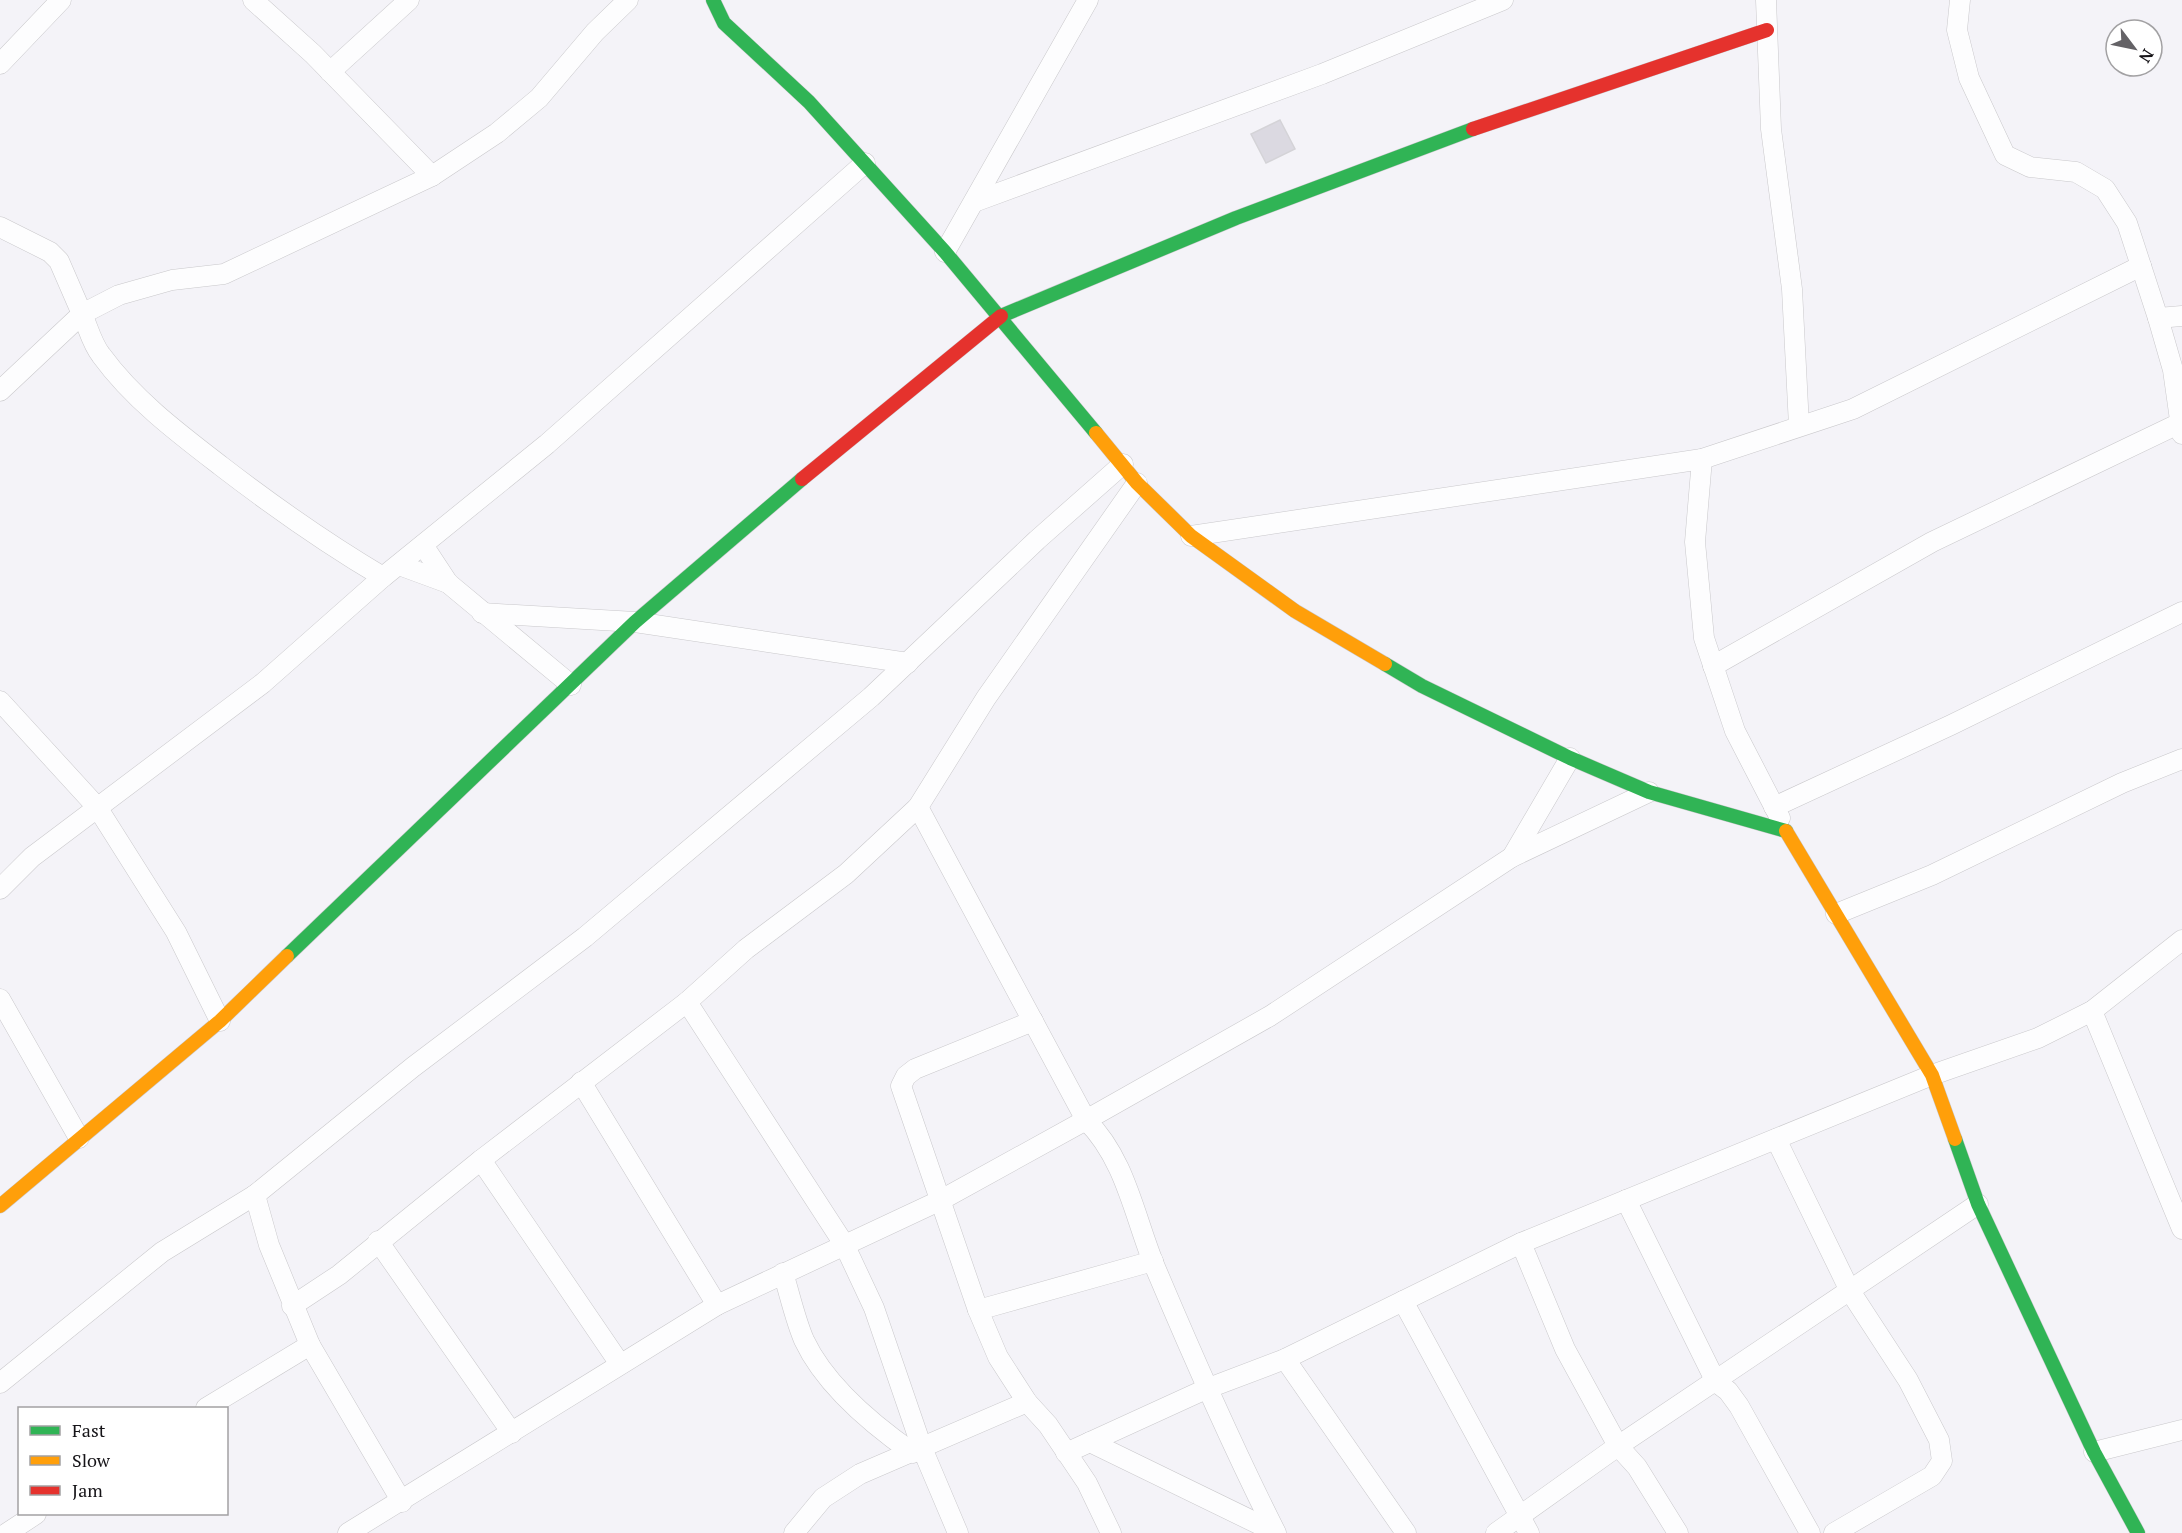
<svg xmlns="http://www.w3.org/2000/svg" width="2182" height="1533" font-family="'PT Serif',serif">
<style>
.building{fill:#dbd9e1;stroke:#d4d3d7;stroke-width:1.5}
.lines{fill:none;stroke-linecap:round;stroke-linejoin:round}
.street-casing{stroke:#c9c8cb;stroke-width:21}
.fast-casing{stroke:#c9c8cb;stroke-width:15}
.slow-casing{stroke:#c9c8cb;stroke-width:15}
.jam-casing{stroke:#c9c8cb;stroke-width:15}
.street{stroke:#fdfdfe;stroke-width:20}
.fast{stroke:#30b455;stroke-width:14}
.slow{stroke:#ff9f0a;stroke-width:14}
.jam{stroke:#e5322d;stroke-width:14}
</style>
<rect width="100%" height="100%" fill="#f4f3f8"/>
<polygon class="building" points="1280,120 1295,149 1266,163 1251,134"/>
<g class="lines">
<g class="street-casing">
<g id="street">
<polyline points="253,0 313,54 432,176"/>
<polyline points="1766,0 1771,129 1792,289 1799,426"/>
<polyline points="1960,0 1957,30 1969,78 2005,155 2030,167 2076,172 2105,189 2127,223 2158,318"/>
<polyline points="0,64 61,0"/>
<polyline points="330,72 409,0"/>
<polyline points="974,202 1322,74 1503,0"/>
<polyline points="0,227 50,252 59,261 82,314 119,295 172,280 224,274 432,176 497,133 539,98 595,32 628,0"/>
<polyline points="945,252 1088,0"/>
<polyline points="2182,316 2158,318 2173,370 2182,434"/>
<path d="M0,391L82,314C88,327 92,344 101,355C133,399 178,433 221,466C273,506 327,544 383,577"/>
<polyline points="1702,459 1695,542 1704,638 1735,731 1780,818"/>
<polyline points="1191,536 1702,459 1853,409 2141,266"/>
<polyline points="423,545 448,583 571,685"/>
<polyline points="399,565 448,583"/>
<polyline points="482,613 635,622 908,663"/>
<polyline points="1713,666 1932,542 2180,423"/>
<polyline points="0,701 97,807 176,932 220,1021"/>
<path d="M918,807L1086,1120C1126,1160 1134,1216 1155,1267C1193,1357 1232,1446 1276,1533"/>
<polyline points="1774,807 1951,725 2182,612"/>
<polyline points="1512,857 1570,758"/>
<polyline points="0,889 32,857 263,683 383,577 547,444 865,163"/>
<polyline points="1836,914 1932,875 2122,783 2182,759"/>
<polyline points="0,999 79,1138"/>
<polyline points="687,1002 844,1244 874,1308 922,1448 958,1533"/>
<polyline points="2092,1011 2182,1229"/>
<polyline points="1033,1021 915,1069 906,1076 901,1086 978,1310 998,1357 1027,1402 1048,1425 1087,1483 1111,1533"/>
<polyline points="581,1082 717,1305"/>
<polyline points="1776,1139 1850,1291 1908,1380 1939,1440 1942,1461 1932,1476 1834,1533"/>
<polyline points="481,1160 620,1364"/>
<polyline points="255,1195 269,1245 310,1345 402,1502"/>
<polyline points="1626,1200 1716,1382 1728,1391 1739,1406 1810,1533"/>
<polyline points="378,1241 512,1433"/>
<polyline points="1521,1243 1565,1349 1618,1446 1637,1467 1678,1533"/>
<path d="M783,1273C790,1295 795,1319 804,1340C825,1385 873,1425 913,1453"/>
<polyline points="1403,1301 1529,1533"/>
<polyline points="292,1306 339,1275 481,1160 687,1002 746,949 846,874 918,807 986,698 1137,483"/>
<polyline points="978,1310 1153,1261"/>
<polyline points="1285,1359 1406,1533"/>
<polyline points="0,1383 162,1252 255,1195 413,1067 585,937 871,697 1037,540 1123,464"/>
<polyline points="206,1408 310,1345"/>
<polyline points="1090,1442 1275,1532"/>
<polyline points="2094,1452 2182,1430"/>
<polyline points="1066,1453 1206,1389 1285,1359 1521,1243 1932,1075 2038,1038 2092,1011 2182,940"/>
<polyline points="7,1533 36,1514"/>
<polyline points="348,1533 717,1305 941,1200 1086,1120 1270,1016 1512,857 1649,792"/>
<polyline points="794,1533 823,1498 860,1474 1027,1402"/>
<polyline points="1496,1533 1618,1446 1978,1204"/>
</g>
</g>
<g class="fast-casing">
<g id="fast">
<polyline points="713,0 724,23 809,102 945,252 1096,433"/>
<polyline points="1001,316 1236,218 1473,129"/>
<polyline points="1385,664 1422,686 1570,758 1649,792 1786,831"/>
<polyline points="287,956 635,622 802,479"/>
<polyline points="1955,1139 1978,1204 2094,1452 2138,1533"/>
</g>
</g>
<g class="slow-casing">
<g id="slow">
<polyline points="1096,433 1137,483 1191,536 1295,611 1385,664"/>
<polyline points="1786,831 1932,1075 1955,1139"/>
<polyline points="0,1206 220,1021 287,956"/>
</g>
</g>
<g class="jam-casing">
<g id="jam">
<polyline points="1473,129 1767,30"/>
<polyline points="802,479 1001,316"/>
</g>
</g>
<use href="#street" class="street"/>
<use href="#fast" class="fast"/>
<use href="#slow" class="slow"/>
<use href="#jam" class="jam"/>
</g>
<rect x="18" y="1407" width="210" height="108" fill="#ffffff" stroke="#a2a1a3" stroke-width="1.5"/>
<rect x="30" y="1426" width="30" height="9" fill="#30b455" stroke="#a2a1a3" stroke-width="1.5"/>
<text x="72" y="1437" font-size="18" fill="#161418">Fast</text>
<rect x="30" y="1456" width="30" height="9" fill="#ff9f0a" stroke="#a2a1a3" stroke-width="1.5"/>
<text x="72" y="1467" font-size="18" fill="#161418">Slow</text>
<rect x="30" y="1486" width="30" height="9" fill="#e5322d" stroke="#a2a1a3" stroke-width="1.5"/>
<text x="72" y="1497" font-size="18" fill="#161418">Jam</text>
<g transform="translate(2134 48) rotate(122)"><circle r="28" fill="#ffffff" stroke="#a2a1a3" stroke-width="1.5"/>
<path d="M0-4.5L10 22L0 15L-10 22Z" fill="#646266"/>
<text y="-9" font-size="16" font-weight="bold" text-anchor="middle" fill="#161418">N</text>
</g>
</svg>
